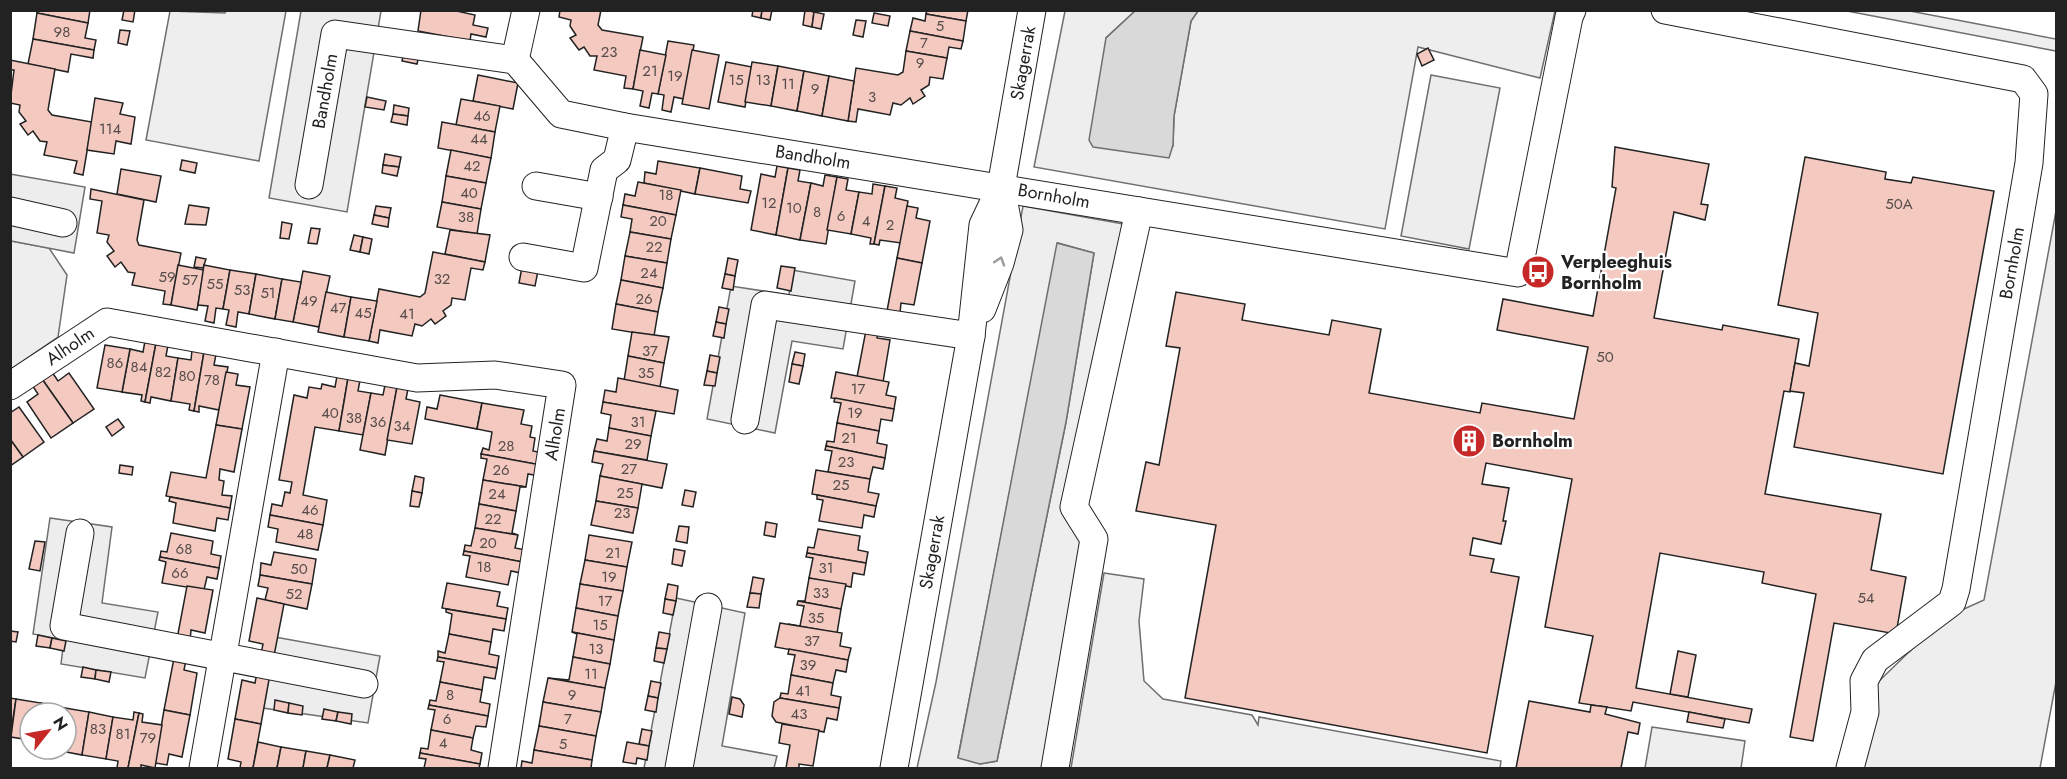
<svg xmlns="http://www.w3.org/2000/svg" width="2067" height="779" font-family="Jost,sans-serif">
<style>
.green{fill:#eee;stroke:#6f6f6f;stroke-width:1.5;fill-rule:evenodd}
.parking{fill:#ededed;stroke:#6f6f6f;stroke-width:1.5}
.water{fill:#d9d9d9;stroke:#6f6f6f;stroke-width:1.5}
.building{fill:#f3c9c0;stroke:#222;stroke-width:1.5}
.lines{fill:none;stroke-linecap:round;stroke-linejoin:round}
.street-casing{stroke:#222;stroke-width:29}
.street{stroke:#fff;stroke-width:27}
.oneway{stroke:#9c9c9c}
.labels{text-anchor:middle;stroke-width:4.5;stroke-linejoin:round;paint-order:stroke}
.number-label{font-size:15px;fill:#564c4a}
.street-label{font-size:18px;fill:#222;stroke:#fff}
.poi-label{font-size:18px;font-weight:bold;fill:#222;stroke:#fff;text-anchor:start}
</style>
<rect width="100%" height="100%" fill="#fff"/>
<g class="green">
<polygon points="226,10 286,11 259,161 146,140 170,11 225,13"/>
<polygon points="1065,11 1135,11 1106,38 1173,145 1174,116 1191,21 1198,11 1555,11 1540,78 1418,47 1385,229 1034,167"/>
<polygon points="1847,11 1910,11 2056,39 2056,51"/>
<path d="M1023,206L1129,225L1068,508L1087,540L1048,768H917L936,682ZM1058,243L1094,253L1066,422L997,761L980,764L958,757Z"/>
<polygon points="2056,211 2056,682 2040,768 1861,768 1876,684 1944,618 1984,600"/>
<polygon points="11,241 49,248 67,275 58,337 11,369"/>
<polygon points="1104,573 1144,579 1139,621 1144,681 1163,699 1252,715 1258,725 1259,717 1501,761 1500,768 1071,768"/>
<polygon points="1652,727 1745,741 1741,768 1645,768"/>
</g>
<g class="parking">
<polygon points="301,11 381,11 347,212 269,198"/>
<polygon points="1431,75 1500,88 1469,249 1401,236"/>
<polygon points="10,174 85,187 74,253 11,241"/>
<polygon points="792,270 855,281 843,349 792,341 775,433 707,419 731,286 789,295"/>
<polygon points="50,518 112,527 102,603 158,612 145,678 61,664 64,640 33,634"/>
<polygon points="676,598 745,613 722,746 777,756 774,768 644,768"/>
<polygon points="275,637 380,656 368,723 263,708"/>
</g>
<g class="water">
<polygon points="1135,11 1198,11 1191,21 1174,116 1173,145 1169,158 1093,147 1089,140 1106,38"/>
<polygon points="1057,243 1094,253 1066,422 997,761 980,764 958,758"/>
</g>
<g class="building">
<polygon points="37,10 90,10 88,23 37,13"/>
<polygon points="124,10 135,10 133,22 122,20"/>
<polygon points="421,10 452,10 475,15 473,25 488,28 486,37 471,34 470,41 418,31"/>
<polygon points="560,10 601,10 598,25 602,30 643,37 633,89 624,88 626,76 594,70 597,56 590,56 584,47 579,50 570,38 576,35 570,26 571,20 559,17"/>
<polygon points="753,10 762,10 761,18 752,16"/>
<polygon points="762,10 772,10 770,20 761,18"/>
<polygon points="805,10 814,12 812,27 803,25"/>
<polygon points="927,10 968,10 966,21 926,14"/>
<polygon points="814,12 824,14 821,29 812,27"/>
<polygon points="37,13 88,23 85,38 96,40 94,50 33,39"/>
<polygon points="874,13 890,16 888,26 872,23"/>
<polygon points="926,14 966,21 963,41 910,31 913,18 925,21"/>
<polygon points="856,20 866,21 863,37 853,35"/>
<polygon points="120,30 130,31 127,45 118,43"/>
<polygon points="910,31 963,41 961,49 949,47 947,58 906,51"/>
<polygon points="33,39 94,50 93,58 71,54 68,72 28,64"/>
<polygon points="668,41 694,45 684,99 674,97 671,112 662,110 664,95 658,94"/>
<polygon points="1428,48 1434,60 1422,66 1417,54"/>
<polygon points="640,50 666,55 658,94 652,93 649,108 640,106 643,91 633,89"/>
<polygon points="692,50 719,55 709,109 682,104"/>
<polygon points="906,51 947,58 943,79 930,77 929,85 921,90 925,96 913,104 910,98 901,105 893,103 890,115 858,109 856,122 848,121 856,68 898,75 903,72"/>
<polygon points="404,52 419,55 417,64 402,61"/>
<polygon points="10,60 55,69 48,110 52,115 92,122 83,175 74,173 77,161 44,155 47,142 40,141 33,131 28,135 20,124 26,121 19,112 20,105 10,103 14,70 10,70"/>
<polygon points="726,62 752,67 745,107 718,102"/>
<polygon points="752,62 778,66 771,106 745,102"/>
<polygon points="778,66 804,71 797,111 771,106"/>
<polygon points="804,71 829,76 822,116 797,111"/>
<polygon points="478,75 518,83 513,109 473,101"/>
<polygon points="829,76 854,81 848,121 822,116"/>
<polygon points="367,97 386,101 384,110 365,107"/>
<polygon points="95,98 123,103 120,114 135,117 131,144 116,141 114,154 87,150"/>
<polygon points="461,99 500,106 495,132 456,125"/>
<polygon points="394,105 409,108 408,116 393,114"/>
<polygon points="393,114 408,116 407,125 391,122"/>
<polygon points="442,122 495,132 491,158 438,148"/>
<polygon points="1615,147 1709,164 1701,204 1708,205 1705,220 1674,212 1654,318 1722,330 1723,325 1799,339 1790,392 1784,391 1765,494 1881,514 1871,570 1906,577 1896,634 1834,623 1813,741 1790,737 1816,594 1762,583 1764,572 1660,553 1636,688 1752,709 1749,723 1633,702 1631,711 1579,703 1593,636 1545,627 1572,479 1486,463 1482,484 1509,488 1503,521 1506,521 1501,544 1473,538 1470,555 1494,559 1491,572 1519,577 1487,753 1185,698 1216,525 1136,511 1146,462 1159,465 1180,348 1166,346 1176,292 1245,304 1242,320 1329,335 1332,320 1381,329 1369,393 1480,413 1482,403 1574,419 1588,347 1497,330 1503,299 1593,316 1616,188 1612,187"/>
<polygon points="451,150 491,158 486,183 446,176"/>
<polygon points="385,154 401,157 399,167 383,165"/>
<polygon points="1805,157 1886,172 1885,179 1911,183 1913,177 1994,191 1943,474 1794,447 1804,393 1790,391 1795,363 1809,366 1818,313 1778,305"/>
<polygon points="182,160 197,163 195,173 180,170"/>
<polygon points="658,161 700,168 695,194 644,183 645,172 656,174"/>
<polygon points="383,165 399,167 397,176 382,173"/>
<polygon points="777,166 788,168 776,235 751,230 761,174 775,177"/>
<polygon points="700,168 742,176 740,189 751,191 748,203 695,194"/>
<polygon points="788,168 800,170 798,181 811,183 800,240 776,235"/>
<polygon points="121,169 161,176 156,202 117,194"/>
<polygon points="825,175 837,177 826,244 800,240 811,183 823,186"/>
<polygon points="446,176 486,183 481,209 442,202"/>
<polygon points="837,177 848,179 846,190 859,192 851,234 827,230"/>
<polygon points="638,182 681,190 676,215 623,205 625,194 635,196"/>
<polygon points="873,184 885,186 874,244 870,244 871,238 851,234 859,192 872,194"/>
<polygon points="885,186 897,188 895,198 908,201 901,243 880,240 879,245 874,244"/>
<polygon points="91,189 144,200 137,240 139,245 181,253 171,305 163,304 165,291 132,285 135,273 128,272 121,262 115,267 107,256 114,251 107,242 109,235 97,233 102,201 90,199"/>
<polygon points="442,202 481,209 477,234 437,227"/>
<polygon points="189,205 209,208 206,225 185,224"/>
<polygon points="623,205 676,215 671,239 630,232 632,219 621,217"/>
<polygon points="376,206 391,208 389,218 374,215"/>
<polygon points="907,206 918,208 916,218 930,221 922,263 897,258"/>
<polygon points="374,215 389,218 388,227 372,224"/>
<polygon points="282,222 292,224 289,239 280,238"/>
<polygon points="311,228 320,229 317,244 308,243"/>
<polygon points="450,230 490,235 485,262 445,254"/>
<polygon points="630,232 671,239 667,263 625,256"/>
<polygon points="354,235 363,237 360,252 350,250"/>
<polygon points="363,237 372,239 369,254 360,252"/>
<polygon points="433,252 485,262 483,270 471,268 465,300 452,298 451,305 443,311 446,316 435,324 431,319 422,326 415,324 412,336 380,330 378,343 369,341 379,289 420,297 425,293"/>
<polygon points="625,256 667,263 663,288 621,280"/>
<polygon points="196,257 206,259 203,268 194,267"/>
<polygon points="728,258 738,260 735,276 725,274"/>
<polygon points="897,258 922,263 914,305 901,303 900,313 887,311"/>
<polygon points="178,265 204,270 197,310 171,305"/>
<polygon points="204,265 230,270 223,309 216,308 214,323 205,321 208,306 198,305"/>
<polygon points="781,266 795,268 791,291 777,288"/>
<polygon points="522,267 538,271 535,286 519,283"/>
<polygon points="230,270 256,274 249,314 238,312 236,327 226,325 229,310 223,309"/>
<polygon points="303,271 330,276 319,327 293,322"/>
<polygon points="256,274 282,279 275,319 249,314"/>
<polygon points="725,274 735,276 733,290 722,288"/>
<polygon points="282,279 301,282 293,322 275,319"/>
<polygon points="621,280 663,288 658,312 616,304"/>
<polygon points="326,292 351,297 344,337 318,332"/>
<polygon points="351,297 377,301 369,341 344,337"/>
<polygon points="616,304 658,312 654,336 612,329"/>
<polygon points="719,307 729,309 726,324 716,322"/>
<polygon points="716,322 726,324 724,338 713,336"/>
<polygon points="867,325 879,327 877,338 890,340 883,382 857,377"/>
<polygon points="632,332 669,337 664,363 628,356"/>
<polygon points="145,341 156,343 145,402 141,401 142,395 122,392 130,349 143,352"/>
<polygon points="156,343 168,345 166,356 178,358 171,401 151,397 150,403 145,402"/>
<polygon points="105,345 130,349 122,392 97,388"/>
<polygon points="192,350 204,352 194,411 189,410 190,404 171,401 178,358 191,360"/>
<polygon points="204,352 216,354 214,365 228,367 227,372 219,410 199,406 199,412 194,411"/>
<polygon points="795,352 805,354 803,366 792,364"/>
<polygon points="710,355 720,357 717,373 707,371"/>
<polygon points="628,356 664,363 660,387 624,381"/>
<polygon points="792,364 803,366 799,384 789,382"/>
<polygon points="707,371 717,373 715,386 704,385"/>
<polygon points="52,372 58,381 69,373 94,409 73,423 42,379"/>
<polygon points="226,372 238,374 236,385 250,387 242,429 216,425"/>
<polygon points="836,372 889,382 886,395 896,397 894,409 831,398"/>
<polygon points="337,376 348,378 339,431 315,427 303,495 327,500 323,525 270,515 272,504 282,506 285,492 290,493 292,482 279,480 294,395 307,398 309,387 321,389 322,384 335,387"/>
<polygon points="348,378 360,380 358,391 371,393 363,435 339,431"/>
<polygon points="618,378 678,390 674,414 603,402 605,390 616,392"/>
<polygon points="42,379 73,423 51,438 27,402 38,394 32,385"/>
<polygon points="385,385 397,387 385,455 360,450 371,393 383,395"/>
<polygon points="397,387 408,389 406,399 420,402 412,444 387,440"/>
<polygon points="440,395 482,403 477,429 425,419 427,407 437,409"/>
<polygon points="835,398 894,409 892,421 881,419 879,431 837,423 841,403 834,402"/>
<polygon points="603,402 656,411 651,436 609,428 611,415 601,413"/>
<polygon points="482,403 524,410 521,424 532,426 530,437 535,438 533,451 543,453 541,465 481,454 483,448 489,450 492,432 477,429"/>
<polygon points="19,407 44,442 23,457 10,439 10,413"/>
<polygon points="118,419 124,427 112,436 106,427"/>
<polygon points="837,423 879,431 877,443 887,445 885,458 826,446 827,441 834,442"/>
<polygon points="216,425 242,429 234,472 220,469 219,480 224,481 222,495 232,496 230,508 166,496 171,472 206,478"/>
<polygon points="609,428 651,436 647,460 594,451 597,439 607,441"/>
<polygon points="10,439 23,457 10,466"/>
<polygon points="826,446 885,458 883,469 873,467 870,479 828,472 832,451 825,450"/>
<polygon points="594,451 667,464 662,488 600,476 603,464 592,462"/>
<polygon points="481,454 541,465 539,476 528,474 526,487 483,480 487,459 481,458"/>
<polygon points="120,465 133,467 132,475 119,473"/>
<polygon points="816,470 870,479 868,492 879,494 876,506 812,494"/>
<polygon points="415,476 424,478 422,493 412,491"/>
<polygon points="600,476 642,484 638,508 596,501"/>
<polygon points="483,480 526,487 520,487 516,511 479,504"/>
<polygon points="685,490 696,492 693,507 682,505"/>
<polygon points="412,491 422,493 419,507 410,506"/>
<polygon points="817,495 876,506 874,517 864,515 862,528 819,521 823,500 817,499"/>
<polygon points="170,497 230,508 228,520 217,518 215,531 173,523 176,503 169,501"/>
<polygon points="596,501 638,508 633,533 591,525"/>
<polygon points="479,504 516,511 512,533 518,535 475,528"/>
<polygon points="270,515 323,525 318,550 276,542 278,529 268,527"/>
<polygon points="766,522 777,524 775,537 764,535"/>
<polygon points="679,526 689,527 687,543 676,541"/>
<polygon points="475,528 518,535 515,548 526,550 523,562 464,551 465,545 471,546"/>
<polygon points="818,529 860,536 858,550 868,552 866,563 807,553 808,547 814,548"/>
<polygon points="171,533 213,541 211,554 221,556 219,568 160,557 161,551 167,552"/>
<polygon points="589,535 632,542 627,567 585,560"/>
<polygon points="35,541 45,542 40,571 29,569"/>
<polygon points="674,549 685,551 682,566 672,564"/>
<polygon points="464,551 523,562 521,573 511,571 508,585 466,577 470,556 463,555"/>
<polygon points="274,552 316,559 312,584 260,575 261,563 271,565"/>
<polygon points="807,553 866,563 864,575 853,573 851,587 809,578 813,558 806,557"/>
<polygon points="160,557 219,568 217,579 207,577 204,590 162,583 166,562 159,560"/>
<polygon points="585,560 627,567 623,591 580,584"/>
<polygon points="260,575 312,584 307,609 265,600 268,588 258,586"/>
<polygon points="753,577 764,579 761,594 750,593"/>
<polygon points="809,578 846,584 841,609 798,601 805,601"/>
<polygon points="447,583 500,592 497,606 508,608 506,619 442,608"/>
<polygon points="580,584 623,591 618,616 576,608"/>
<polygon points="668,584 678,586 676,601 665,599"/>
<polygon points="187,586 213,590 205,633 191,630 190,641 177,639"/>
<polygon points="750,593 761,594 759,608 747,607"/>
<polygon points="257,598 284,604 274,656 261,654 263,644 249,641"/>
<polygon points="665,599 676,601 673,615 663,613"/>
<polygon points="798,601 841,609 837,633 788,624 800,626 804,606 797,605"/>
<polygon points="576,608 618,616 614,640 572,632"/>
<polygon points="446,609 506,619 504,631 493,629 491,642 449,634 452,614 446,612"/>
<polygon points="780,623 842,633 840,646 851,648 848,660 775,647"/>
<polygon points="10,631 18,632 16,642 10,641"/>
<polygon points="572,632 614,640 610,664 573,657 577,634"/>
<polygon points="659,632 670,634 667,649 656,648"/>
<polygon points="449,634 491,642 489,654 499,656 497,668 438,657 438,651 445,653"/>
<polygon points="38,635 52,638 50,648 36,646"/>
<polygon points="52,638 66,641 64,651 50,648"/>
<polygon points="656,648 667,649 664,663 654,661"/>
<polygon points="789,649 848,660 846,672 836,670 833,683 791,675 795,655 788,654"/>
<polygon points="1678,651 1696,655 1688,697 1670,694"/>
<polygon points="438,657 497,668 495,679 484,677 482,690 440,682 444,662 437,661"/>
<polygon points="573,657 610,664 605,688 548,678 569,680"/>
<polygon points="174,658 186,660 184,670 197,673 190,715 164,710"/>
<polygon points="83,667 96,670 95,679 81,677"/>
<polygon points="96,670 111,672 109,682 95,679"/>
<polygon points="257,672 270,674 261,724 235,719 242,680 255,683"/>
<polygon points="791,675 833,683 831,695 841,697 839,708 780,698 781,693 788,694"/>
<polygon points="548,678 605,688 601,712 543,702"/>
<polygon points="651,681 661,683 658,698 648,696"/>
<polygon points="440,682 482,690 480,702 490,704 488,716 429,705 430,700 436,701"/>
<polygon points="648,696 658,698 656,712 645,710"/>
<polygon points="732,697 740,699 744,705 742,717 729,714"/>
<polygon points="10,698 16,699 10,737"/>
<polygon points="780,698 839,708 837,720 827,718 824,732 776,722 772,716 774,702"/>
<polygon points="16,699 41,703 39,713 30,713 30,740 11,737"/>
<polygon points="275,700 289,703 288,713 274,710"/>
<polygon points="1529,701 1590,712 1591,705 1607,707 1605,714 1640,723 1638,734 1628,732 1621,768 1516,768"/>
<polygon points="543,702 601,712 596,736 539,726"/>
<polygon points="41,703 65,708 64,713 39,713"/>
<polygon points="289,703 303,706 302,715 288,713"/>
<polygon points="429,705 488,716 486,727 476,726 473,738 431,730 435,710 428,709"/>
<polygon points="65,708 89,712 82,755 56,750 66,749"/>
<polygon points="324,709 338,712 336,721 322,719"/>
<polygon points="164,710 190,715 182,757 169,754 167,765 155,763"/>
<polygon points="89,712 113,717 106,759 82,755"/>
<polygon points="134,712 139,713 128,768 117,768 118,761 106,759 113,717 133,720"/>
<polygon points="338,712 352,714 351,724 336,721"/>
<polygon points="1689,712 1725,719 1723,728 1687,722"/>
<polygon points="139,713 143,714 142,722 162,725 155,768 141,765 141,768 128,768"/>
<polygon points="235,719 261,724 253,768 240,768 241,762 228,759"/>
<polygon points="782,724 819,730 813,766 799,764 799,768 786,768 790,745 779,743"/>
<polygon points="539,726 596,736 592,760 534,750"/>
<polygon points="642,729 652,731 649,746 639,744"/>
<polygon points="431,730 473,738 471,750 482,753 480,764 420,753 421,748 428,749"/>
<polygon points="258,742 281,747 277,768 253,768"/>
<polygon points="627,742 649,746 647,760 637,758 636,764 623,762"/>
<polygon points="281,747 306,751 303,768 277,768"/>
<polygon points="534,750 592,760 591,768 521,768 522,761 532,763"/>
<polygon points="306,751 330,755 327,768 303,768"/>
<polygon points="420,753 480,764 479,768 424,768 426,759 419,758"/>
<polygon points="330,755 355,760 353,768 327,768"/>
</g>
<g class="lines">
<g class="street-casing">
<g id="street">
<polyline points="1665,10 2023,79 2034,94 2029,163 1956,589 1952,602 1875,660 1864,681 1865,712 1850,768"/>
<polyline points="515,60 526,10"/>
<polyline points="309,185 335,34 515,60 561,114 625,127 1518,273 1569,17 1572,10"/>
<polyline points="536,186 599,197"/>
<polyline points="10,211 63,223"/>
<polyline points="523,257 584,268 604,170 617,160 625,127"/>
<polyline points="982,309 1000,263 1009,230 1001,187"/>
<polyline points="10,386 107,322 417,378 495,375 562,385 502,768"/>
<polyline points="745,420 765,305 971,336"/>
<polyline points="80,533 64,626 364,684"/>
<polyline points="203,768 276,352"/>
<polyline points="679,768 708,607"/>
<polyline points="894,768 971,336 983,225 1001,187 1032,10"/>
<polyline points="1055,768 1094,539 1074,507 1139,211"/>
</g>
</g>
<use href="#street" class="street"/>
</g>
<defs><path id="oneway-chevron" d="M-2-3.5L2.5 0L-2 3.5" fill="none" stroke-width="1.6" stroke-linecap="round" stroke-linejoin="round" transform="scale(1.5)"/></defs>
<use class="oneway" href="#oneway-chevron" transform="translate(1000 261) rotate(-72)"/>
<defs>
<g id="bus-disc" transform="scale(1.725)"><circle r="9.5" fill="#c62828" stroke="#fff"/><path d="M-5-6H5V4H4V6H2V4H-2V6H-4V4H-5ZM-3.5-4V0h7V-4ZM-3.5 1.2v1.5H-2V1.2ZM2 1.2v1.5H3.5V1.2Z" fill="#fff"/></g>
<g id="building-disc" transform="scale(1.725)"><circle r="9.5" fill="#c62828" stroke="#fff"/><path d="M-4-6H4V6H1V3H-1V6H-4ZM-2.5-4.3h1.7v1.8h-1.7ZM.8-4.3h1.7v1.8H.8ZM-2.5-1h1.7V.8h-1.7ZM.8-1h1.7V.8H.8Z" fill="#fff"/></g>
</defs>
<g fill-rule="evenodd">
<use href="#bus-disc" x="1538" y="272"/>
<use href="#building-disc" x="1469" y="441"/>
</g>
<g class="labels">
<g class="number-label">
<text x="940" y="31">5</text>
<text x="62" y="37">98</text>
<text x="924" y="48">7</text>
<text x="609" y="57">23</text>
<text x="920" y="68">9</text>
<text x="650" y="76">21</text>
<text x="675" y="81">19</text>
<text x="736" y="85">15</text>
<text x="763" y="85">13</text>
<text x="788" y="89">11</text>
<text x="815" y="94">9</text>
<text x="872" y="102">3</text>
<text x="482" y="121">46</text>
<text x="110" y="134">114</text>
<text x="479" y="144">44</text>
<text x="472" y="171">42</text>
<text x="469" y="198">40</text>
<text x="666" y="200">18</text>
<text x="769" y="208">12</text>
<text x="1899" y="209">50A</text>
<text x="794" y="213">10</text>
<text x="817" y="217">8</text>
<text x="841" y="221">6</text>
<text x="466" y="222">38</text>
<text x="658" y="226">20</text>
<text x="866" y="226">4</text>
<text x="890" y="230">2</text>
<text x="654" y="252">22</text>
<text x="649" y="278">24</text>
<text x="167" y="282">59</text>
<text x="442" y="284">32</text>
<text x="190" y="285">57</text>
<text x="215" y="289">55</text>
<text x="242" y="295">53</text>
<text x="268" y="298">51</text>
<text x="644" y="304">26</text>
<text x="309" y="306">49</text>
<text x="338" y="313">47</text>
<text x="363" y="318">45</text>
<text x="407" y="319">41</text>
<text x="650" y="356">37</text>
<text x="1605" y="362">50</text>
<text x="115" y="368">86</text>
<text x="139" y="372">84</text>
<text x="163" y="377">82</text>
<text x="646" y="378">35</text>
<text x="187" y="381">80</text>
<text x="212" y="385">78</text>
<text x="858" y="394">17</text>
<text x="330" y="418">40</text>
<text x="855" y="418">19</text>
<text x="354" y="423">38</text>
<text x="378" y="427">36</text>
<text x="638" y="427">31</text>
<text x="402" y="431">34</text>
<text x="849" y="443">21</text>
<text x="633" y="449">29</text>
<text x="506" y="451">28</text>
<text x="846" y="467">23</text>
<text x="629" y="474">27</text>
<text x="501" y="475">26</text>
<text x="841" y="490">25</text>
<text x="625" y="498">25</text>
<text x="497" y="499">24</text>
<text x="310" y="515">46</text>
<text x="622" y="518">23</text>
<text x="493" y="524">22</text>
<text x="305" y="539">48</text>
<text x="488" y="548">20</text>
<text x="184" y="554">68</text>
<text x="613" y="558">21</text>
<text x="484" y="572">18</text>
<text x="826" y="573">31</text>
<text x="299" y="574">50</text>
<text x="180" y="578">66</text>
<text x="609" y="582">19</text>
<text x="821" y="598">33</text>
<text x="294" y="599">52</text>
<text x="1866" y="603">54</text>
<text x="605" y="606">17</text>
<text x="816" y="623">35</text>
<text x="600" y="630">15</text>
<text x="812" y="646">37</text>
<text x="596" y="654">13</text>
<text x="808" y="670">39</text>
<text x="591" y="679">11</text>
<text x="803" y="696">41</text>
<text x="450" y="700">8</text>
<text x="572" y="700">9</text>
<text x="799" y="719">43</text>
<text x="447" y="724">6</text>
<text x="568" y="724">7</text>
<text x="98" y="734">83</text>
<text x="123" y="739">81</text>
<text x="148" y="743">79</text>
<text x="443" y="748">4</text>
<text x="563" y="749">5</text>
</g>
<g class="street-label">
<text transform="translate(1023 63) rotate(-80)" y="6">Skagerrak</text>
<text transform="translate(325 91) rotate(-80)" y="6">Bandholm</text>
<text transform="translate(813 157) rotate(9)" y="6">Bandholm</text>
<text transform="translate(1054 196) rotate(10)" y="6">Bornholm</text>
<text transform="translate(2012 263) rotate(-80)" y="6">Bornholm</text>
<text transform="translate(70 346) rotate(-34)" y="6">Alholm</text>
<text transform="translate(555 434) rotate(-81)" y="6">Alholm</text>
<text transform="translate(932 552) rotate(-80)" y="6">Skagerrak</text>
</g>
<g class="poi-label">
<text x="1561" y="268">Verpleeghuis<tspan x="1561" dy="21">Bornholm</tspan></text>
<text x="1492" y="447">Bornholm</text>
</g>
</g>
<rect width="2067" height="779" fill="none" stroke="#222222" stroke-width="24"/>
<g transform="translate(48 731) rotate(59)"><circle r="28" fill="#ffffff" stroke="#a7a7a7" stroke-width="1.5"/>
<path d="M0-4.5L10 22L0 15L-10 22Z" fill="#c62828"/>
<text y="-9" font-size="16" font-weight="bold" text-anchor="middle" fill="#222222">N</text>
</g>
</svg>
